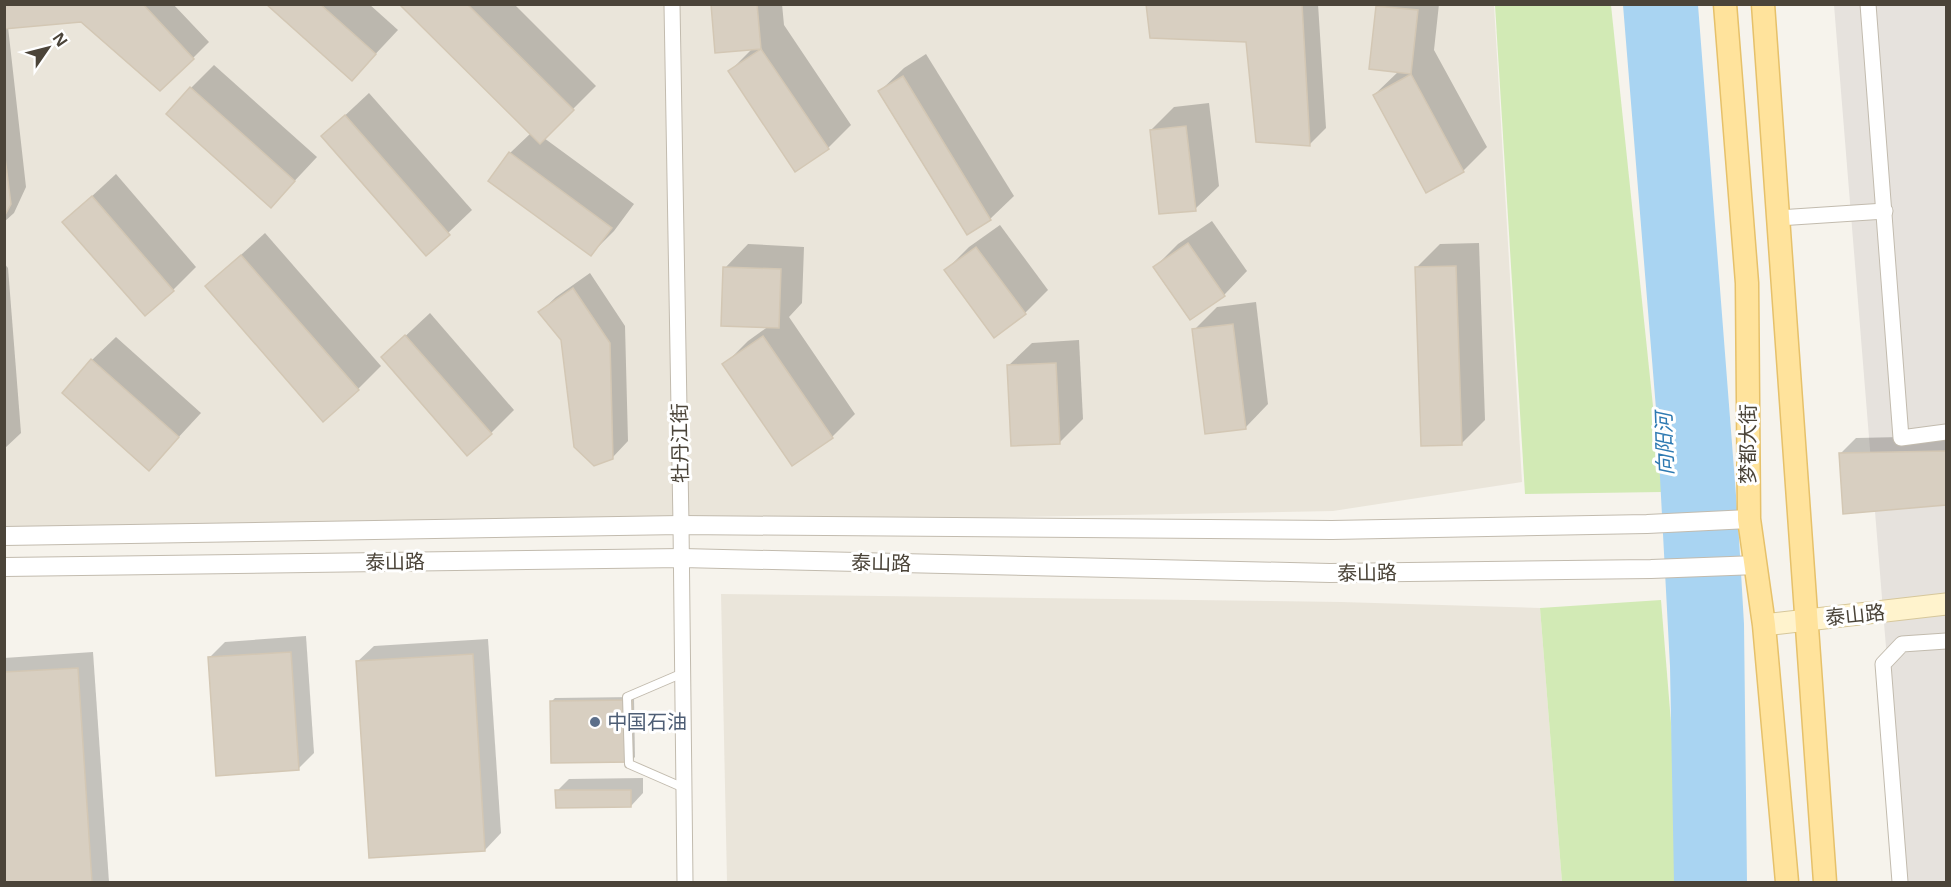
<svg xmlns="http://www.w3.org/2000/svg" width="1951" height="887" font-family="'Open Sans','Noto Sans SC',sans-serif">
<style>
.residential{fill:#eae5da}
.industrial{fill:#e6e2dd}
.green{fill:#d2eab5}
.water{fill:#a9d4f2}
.shadow{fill:#0003}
.building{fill:#d8cfc1;stroke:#d3c7b4;stroke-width:1.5}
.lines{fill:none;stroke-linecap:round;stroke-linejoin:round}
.service-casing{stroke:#c2bbae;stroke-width:10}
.minor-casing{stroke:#c2bbae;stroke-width:17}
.tertiary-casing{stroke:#c2bbae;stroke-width:20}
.secondary-casing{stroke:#d6c79b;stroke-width:23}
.primary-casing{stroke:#e6c16a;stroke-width:25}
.service{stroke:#fff;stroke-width:8}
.minor{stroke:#fff;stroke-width:15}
.tertiary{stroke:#fff;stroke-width:18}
.secondary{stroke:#fff3cd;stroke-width:21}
.primary{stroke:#ffe39c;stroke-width:22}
.service-dot{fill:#5c6f8a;stroke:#fff;stroke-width:2}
.labels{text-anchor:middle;stroke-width:6;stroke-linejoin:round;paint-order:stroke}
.street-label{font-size:20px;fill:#4b4439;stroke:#fff}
.service-label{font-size:20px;fill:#4e5e75;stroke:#fff;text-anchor:start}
.water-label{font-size:21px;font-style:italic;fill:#2e7ab2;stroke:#fff}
</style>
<rect width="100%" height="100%" fill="#f6f3ec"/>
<g class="residential">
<polygon points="4,5 1494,5 1522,482 1333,511 5,536"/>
<polygon points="721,594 1341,602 1540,608 1562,882 727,882"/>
</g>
<polygon class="industrial" points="1834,5 1946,5 1946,882 1905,882"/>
<g class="green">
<polygon points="1495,5 1611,5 1662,492 1525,494"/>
<polygon points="1661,600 1684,882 1562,882 1540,608"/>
</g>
<polygon class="water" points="1623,5 1698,5 1738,521 1744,624 1747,882 1674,882 1670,666 1657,421"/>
<g class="shadow">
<polygon points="4,4 173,4 209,42 193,58 81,20 8,27 26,187 14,213 4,222"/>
<polygon points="268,4 369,4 398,30 352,79"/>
<polygon points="402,4 514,4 596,86 544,138 634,204 614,231 591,254 510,153 531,133"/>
<polygon points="712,4 782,4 784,25 851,125 828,148 729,72 753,48"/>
<polygon points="1148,4 1318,4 1326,128 1310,144 1248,40"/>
<polygon points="1379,4 1439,4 1434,50 1487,147 1463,171 1426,191 1374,95 1399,71 1377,6"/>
<polygon points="926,54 1014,196 990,219 880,91 904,68"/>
<polygon points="214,65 317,157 271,206 191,88"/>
<polygon points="369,93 472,210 426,254 323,136"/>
<polygon points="1209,103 1219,186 1195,209 1151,130 1174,107"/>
<polygon points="116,174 196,267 173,290 64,222"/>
<polygon points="1212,221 1247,271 1224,295 1155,267 1178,244"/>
<polygon points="1000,225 1048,290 1025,313 946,270 969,247"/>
<polygon points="265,233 381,366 358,389 207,286"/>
<polygon points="1479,243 1485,420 1462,443 1416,268 1440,244"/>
<polygon points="748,244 804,247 802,303 789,317 855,414 832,437 724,365 748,341 769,326 725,268"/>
<polygon points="4,263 8,268 21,433 4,449"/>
<polygon points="590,273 625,326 628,441 612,458 563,339 540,312 556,297"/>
<polygon points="1256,302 1268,404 1245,428 1194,330 1217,307"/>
<polygon points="430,313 514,410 491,433 383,357"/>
<polygon points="116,337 201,413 149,469 92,360"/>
<polygon points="1079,340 1083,419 1059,443 1008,366 1032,343"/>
<polygon points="1946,436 1946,503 1845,512 1840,454 1856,438"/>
<polygon points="306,636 314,753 298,769 209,658 225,642"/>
<polygon points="488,639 501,833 485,850 357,662 374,646"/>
<polygon points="93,652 109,882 4,882 4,658"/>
<polygon points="634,697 635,757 632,760 552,701 555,698"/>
<polygon points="643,778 643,793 631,806 557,791 569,779"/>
</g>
<g class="building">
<polygon points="4,4 143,4 194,59 160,91 81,22 4,29"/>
<polygon points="266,4 320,4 376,54 352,81"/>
<polygon points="399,4 467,4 574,110 540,144"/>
<polygon points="711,4 757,4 761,49 715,53"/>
<polygon points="1146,4 1302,4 1310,146 1256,142 1246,42 1150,38"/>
<polygon points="1376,6 1418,10 1411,74 1369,69"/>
<polygon points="761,49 829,149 795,172 728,71"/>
<polygon points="1411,74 1464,172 1426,193 1373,95"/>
<polygon points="903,76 991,220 967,235 878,91"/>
<polygon points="190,87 295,181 271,208 166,114"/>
<polygon points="345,115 450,235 426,256 321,136"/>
<polygon points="1186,126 1196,211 1159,214 1150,130"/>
<polygon points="4,150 11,204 4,217"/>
<polygon points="509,152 612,228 591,256 488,181"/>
<polygon points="92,196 174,291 145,316 62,222"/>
<polygon points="1188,243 1225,296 1190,320 1153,267"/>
<polygon points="976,247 1026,314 994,338 944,270"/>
<polygon points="241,255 359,390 323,422 205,286"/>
<polygon points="1456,266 1462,445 1421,446 1415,267"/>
<polygon points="723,267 781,269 779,328 721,326"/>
<polygon points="573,288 610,343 613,459 594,466 574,447 561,340 538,312"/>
<polygon points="1233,324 1246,429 1205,434 1192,329"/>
<polygon points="405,335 492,434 467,456 381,357"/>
<polygon points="763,336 833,438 792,466 722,364"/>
<polygon points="91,359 179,437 149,471 62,393"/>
<polygon points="1056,363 1060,444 1011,446 1007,365"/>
<polygon points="1946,451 1946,505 1843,514 1839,453"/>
<polygon points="291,652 299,770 216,776 208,657"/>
<polygon points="473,654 485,851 369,858 356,661"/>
<polygon points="78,668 92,882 4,882 4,672"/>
<polygon points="632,700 632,762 551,763 550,701"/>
<polygon points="555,790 631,790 631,807 556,808"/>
</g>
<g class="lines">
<g class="service-casing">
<polyline id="service" points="683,673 627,697 629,764 684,788"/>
</g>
<g class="minor-casing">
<g id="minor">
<polyline points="672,4 681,525 685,882"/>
<polyline points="1868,4 1901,438 1946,432"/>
<polyline points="1778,218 1885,211"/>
<polyline points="1900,882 1883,664 1902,644 1946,641"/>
</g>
</g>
<g class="tertiary-casing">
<g id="tertiary">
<polyline points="4,536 681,525 1332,530 1647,524 1749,519"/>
<polyline points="4,567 682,558 1330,573 1651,569 1757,565"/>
</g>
</g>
<g class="secondary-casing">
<polyline id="secondary" points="1764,625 1946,604"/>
</g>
<g class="primary-casing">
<g id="primary">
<polyline points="1725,4 1747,283 1749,519 1764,625 1787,882"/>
<polyline points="1763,4 1825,882"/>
</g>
</g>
<use href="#service" class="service"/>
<use href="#minor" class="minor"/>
<use href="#tertiary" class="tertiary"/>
<use href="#secondary" class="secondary"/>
<use href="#primary" class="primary"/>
</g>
<circle class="service-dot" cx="595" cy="722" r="6"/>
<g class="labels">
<g class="street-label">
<text transform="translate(680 443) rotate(-91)" y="7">牡丹江街</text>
<text transform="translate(1748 444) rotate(-90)" y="7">梦都大街</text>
<text transform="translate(395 562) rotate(-1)" y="7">泰山路</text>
<text transform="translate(881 563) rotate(1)" y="7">泰山路</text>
<text transform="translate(1367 573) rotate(-1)" y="7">泰山路</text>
<text transform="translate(1855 615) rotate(-6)" y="7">泰山路</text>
</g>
<g class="service-label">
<text x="607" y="729">中国石油</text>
</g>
<g class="water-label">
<text transform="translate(1665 444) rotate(-92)" y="7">向阳河</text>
</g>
</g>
<rect width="1951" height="887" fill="none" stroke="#4b4439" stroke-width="12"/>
<g transform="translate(48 48) rotate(55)" stroke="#ffffff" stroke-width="4.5" paint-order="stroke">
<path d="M0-4.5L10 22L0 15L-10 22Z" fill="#4b4439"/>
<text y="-9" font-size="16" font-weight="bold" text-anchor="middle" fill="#4b4439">N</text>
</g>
</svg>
